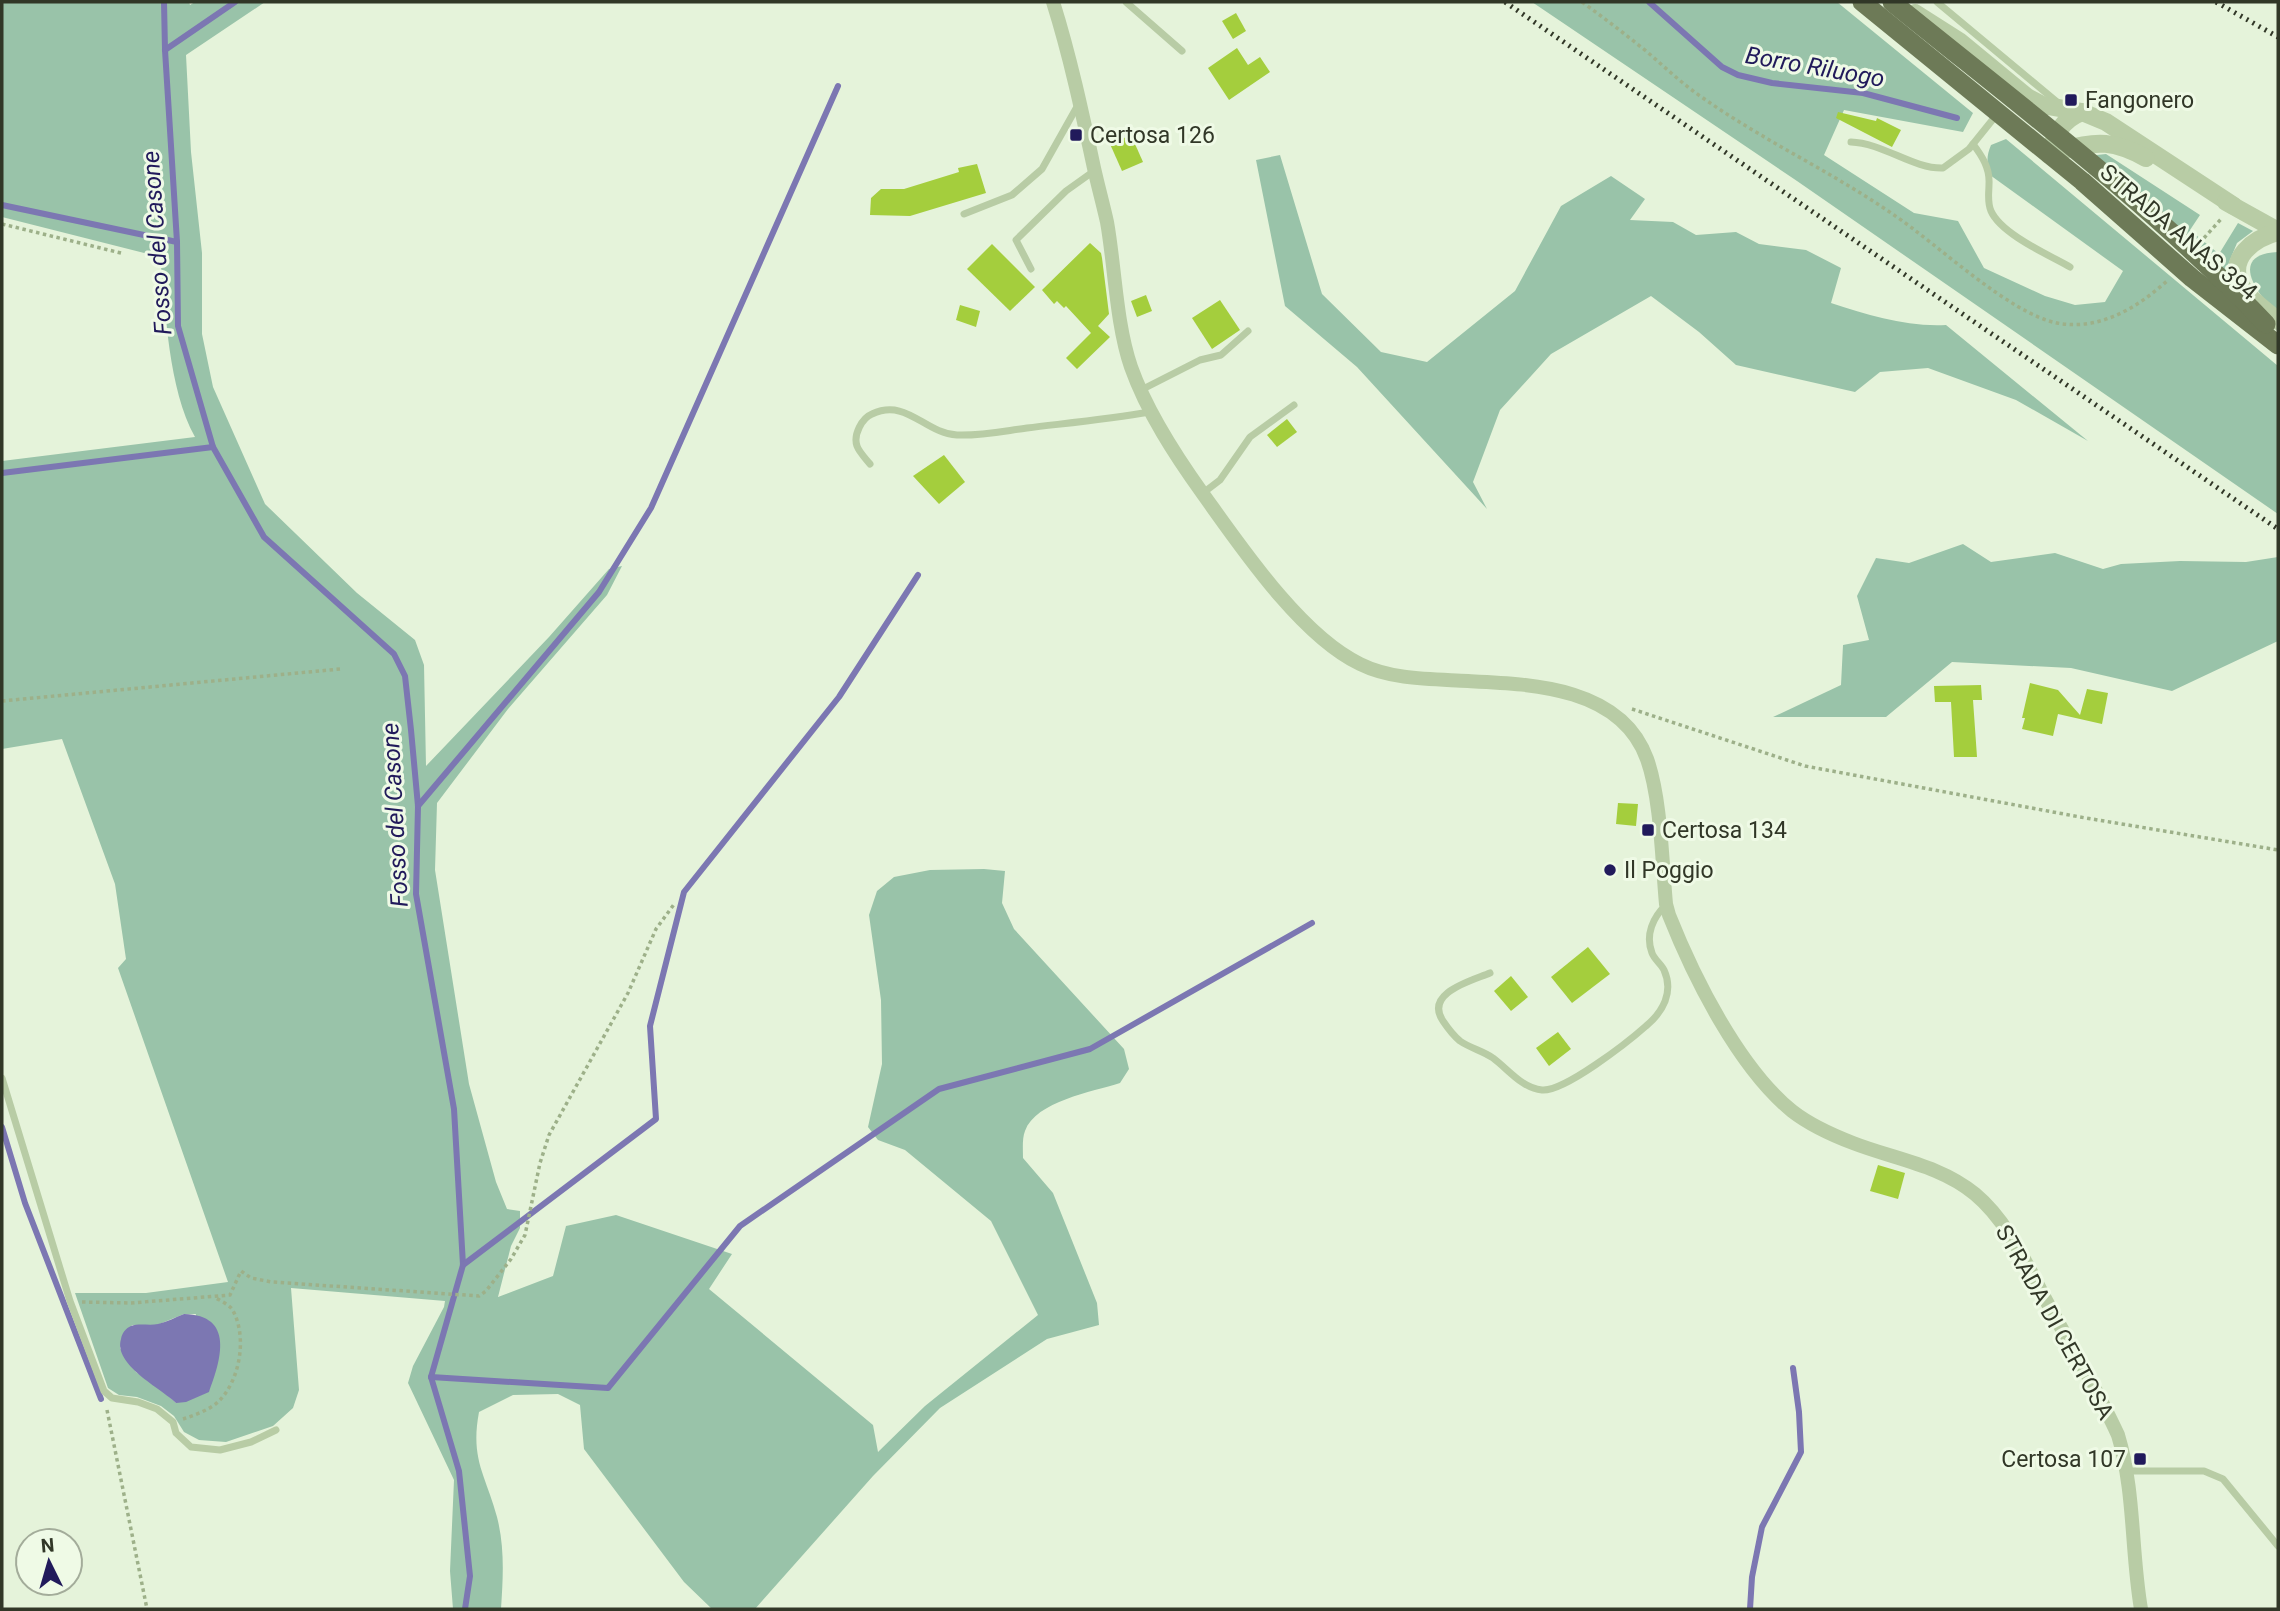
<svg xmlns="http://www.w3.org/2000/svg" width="2280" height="1611" font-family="Roboto,sans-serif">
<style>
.green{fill:#99c3a9;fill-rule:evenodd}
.water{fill:#7c77b2}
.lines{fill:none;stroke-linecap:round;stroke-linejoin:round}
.stream{stroke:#7c77b2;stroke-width:6}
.building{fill:#a4ce3d}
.path{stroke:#9db089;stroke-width:3.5;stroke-dasharray:3.5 3.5;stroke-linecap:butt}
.service{stroke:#b8cca5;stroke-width:7}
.minor{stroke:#b8cca5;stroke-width:14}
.tertiary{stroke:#b8cca5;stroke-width:18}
.primary{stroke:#6d7a57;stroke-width:19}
.rail{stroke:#313727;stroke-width:5;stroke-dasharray:2 5;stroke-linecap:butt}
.poi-dot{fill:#211a5b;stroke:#effae6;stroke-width:2.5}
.labels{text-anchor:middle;stroke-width:6;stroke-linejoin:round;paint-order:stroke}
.poi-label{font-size:23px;fill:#313727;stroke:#effae6;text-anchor:start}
.street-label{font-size:23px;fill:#313727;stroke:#effae6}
.water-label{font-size:24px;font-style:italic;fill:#211a5b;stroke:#effae6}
</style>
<rect width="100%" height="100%" fill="#e5f3da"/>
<g class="green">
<path d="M2,2H189L190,5L195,2H265L186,55L191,152L202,253V334L213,387L265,504L357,593L415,640L424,665L426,766L549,637L609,569L622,566L607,595L508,709L437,803L435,870L469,1084L496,1182L507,1209L520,1211V1228L511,1246L498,1297L553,1276L566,1226L616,1215L732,1254L709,1289L873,1425L878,1452L925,1406L1038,1315L991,1221L905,1150L878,1140L868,1127L882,1064L881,1000L869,915L877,891L894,877L930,870L984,869L1005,871L1002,903L1014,929L1124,1049L1129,1069L1120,1083C1092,1092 1036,1101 1025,1131C1022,1138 1023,1150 1023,1158L1053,1193L1097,1303L1099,1325L1047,1339L940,1408L873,1476L755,1609H712L684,1582L584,1449L580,1405L558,1394L513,1395L479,1412C470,1460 486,1475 497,1517C505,1548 503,1578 501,1609H453L450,1571L454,1480L408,1383L413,1366L444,1307L445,1301L291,1288L299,1390L293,1408L273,1426L226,1442L199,1440L184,1432L174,1416L161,1406L137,1397L119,1395L108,1388L75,1293H146L228,1282L118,968L126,959L115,884L62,739L2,749V461L195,437C168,388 166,312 160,257L2,217ZM184,1314H196L176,1403L164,1392L136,1372L120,1348L132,1325H157Z"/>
<path d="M1532,2H1837L1973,113L1963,132L1844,110L1824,155L1914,213L1958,221L1984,268L2045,296L2075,305L2105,302L2123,271L1990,175C1987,163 1986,157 1991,145L2006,139L2278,366V514L1797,181Z"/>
<polygon points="2106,154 2200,215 2190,230 2219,254 2238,223 2253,231 2237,243 2225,272 2088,156"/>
<path d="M1280,155L1322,294L1381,352L1427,362L1515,291L1561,206L1611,176L1645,199L1630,220L1673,222L1696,235L1736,232L1759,244L1806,250L1841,268L1831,303C1869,315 1905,327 1946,325L2088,441L2016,400L1928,368L1880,372L1855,392L1736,365L1699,332L1651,296L1551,354L1500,410L1473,482L1487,509L1357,367L1285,306L1256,160Z"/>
<path d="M2278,252V314C2256,294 2228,254 2278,252Z"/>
<polygon points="1963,544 1991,562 2055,553 2103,569 2121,564 2180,561 2246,562 2278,557 2278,641 2172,691 2071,668 1952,662 1886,717 1773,717 1841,685 1843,645 1869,640 1857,596 1876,558 1909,563"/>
</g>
<path class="water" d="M184,1314C235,1315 221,1360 209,1392L186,1402L176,1403C161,1388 113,1365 121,1339C122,1333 126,1328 131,1326C139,1323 150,1326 158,1324C167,1322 176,1317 184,1314Z"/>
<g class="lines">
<g class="stream">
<polyline points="164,2 165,50 177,242 178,326 213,447 264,537 394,654 405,676 411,730 418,806 416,894 454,1109 463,1265 431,1377 459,1471 470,1576 465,1609"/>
<polyline points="1649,2 1722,67 1738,75 1772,83 1863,93 1957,118"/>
<polyline points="165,50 235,2"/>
<polyline points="2,205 177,242"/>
<polyline points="2,473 213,447"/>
<polyline points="418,806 599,592 651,508 838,86"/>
<polyline points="2,1127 25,1203 101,1399"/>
<polyline points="463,1265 656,1119 650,1026 684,892 839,697 918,575"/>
<polyline points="431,1377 608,1388 740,1226 939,1089 1090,1049 1312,923"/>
<polyline points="1750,1609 1752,1577 1762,1527 1801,1452 1799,1412 1793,1368"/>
</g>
</g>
<g class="building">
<polygon points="1236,13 1246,31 1233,39 1222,21"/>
<polygon points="1237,48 1248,65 1260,57 1270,72 1229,100 1208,68"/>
<polygon points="1838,112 1876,121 1877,118 1901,130 1892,147 1836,118"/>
<polygon points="1131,135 1143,162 1122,171 1110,144"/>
<polygon points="977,164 986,193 910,216 870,215 871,198 881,189 904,189 959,172 958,168"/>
<polygon points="1090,243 1101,253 1102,258 1109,314 1098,326 1110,337 1077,369 1066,358 1091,333 1066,306 1064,308 1057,301 1054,304 1042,290"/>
<polygon points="992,244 1035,287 1010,311 967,269"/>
<polygon points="1146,295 1152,311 1137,317 1131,301"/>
<polygon points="1220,300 1240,330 1212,349 1192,318"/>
<polygon points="960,305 980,311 976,327 956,320"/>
<polygon points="1287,419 1297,432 1277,447 1267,435"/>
<polygon points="944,455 965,482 939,504 913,476"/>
<polygon points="2030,683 2058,690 2080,715 2087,689 2108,693 2102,724 2058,714 2053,736 2022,729 2025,718 2022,718"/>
<polygon points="1981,685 1982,700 1973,700 1977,757 1954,757 1951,702 1935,702 1934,686"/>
<polygon points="1618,803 1638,804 1636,826 1616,824"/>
<polygon points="1588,947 1610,974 1572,1003 1551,977"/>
<polygon points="1511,976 1528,997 1511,1011 1494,991"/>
<polygon points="1558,1032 1571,1049 1549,1066 1536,1048"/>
<polygon points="1878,1165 1905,1173 1898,1199 1870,1191"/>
</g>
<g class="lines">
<g class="path">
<path d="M1582,2C1604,18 1625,34 1646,51C1665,67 1682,84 1703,98C1764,141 1832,172 1894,215C1937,244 2010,314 2057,323C2099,331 2137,308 2167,281"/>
<polyline points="2,224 121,253"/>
<polyline points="2204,238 2222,218"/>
<polyline points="2,701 340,669"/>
<polyline points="1632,709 1805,766 2080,817 2278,850"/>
<polyline points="82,1302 131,1303 230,1295 241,1271 251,1278 272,1282 479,1296 486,1291 511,1259 525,1235 540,1163 549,1135 628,993 656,929 675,903"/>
<polyline points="107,1410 147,1609"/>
<path d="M183,1419C195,1415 209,1410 218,1402C240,1381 248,1336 232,1309C228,1304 219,1300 214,1297"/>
</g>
<g class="service">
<polyline points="1126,2 1182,51"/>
<polyline points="1937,2 2057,102"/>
<path d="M1851,142C1883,143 1913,169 1943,168L1969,149L1998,113"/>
<path d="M1973,144C1982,156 1990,168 1989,184C1989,193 1987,202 1991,211C2001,234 2049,255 2070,267"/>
<polyline points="964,214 1012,195 1042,169 1078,105"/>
<polyline points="1031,269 1016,240 1066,191 1094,171"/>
<polyline points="1141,390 1200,360 1221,355 1248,331"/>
<path d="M870,464C866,459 859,452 857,446C853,435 862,418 872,414C907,398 924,433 957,435C981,436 1004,431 1027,428C1068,423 1109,419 1150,412"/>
<polyline points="1203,493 1220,480 1250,437 1294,405"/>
<path d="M1490,973C1471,981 1424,993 1443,1021C1447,1027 1454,1036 1460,1041C1470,1048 1483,1051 1493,1058C1509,1070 1522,1088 1542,1090C1564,1092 1628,1042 1646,1026C1663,1012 1674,992 1664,970C1661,964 1654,959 1652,953C1645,935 1653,917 1666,905"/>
<polyline points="2,1078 70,1301 104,1391 112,1398 138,1402 157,1409 173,1422 176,1433 191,1447 220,1450 251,1442 276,1430"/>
<polyline points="2127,1471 2204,1471 2223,1479 2278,1546"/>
</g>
<path class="minor" d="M1053,2C1070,56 1082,112 1094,168C1098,186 1103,204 1107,222C1115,267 1116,323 1131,367C1147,412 1175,455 1203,494C1241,547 1301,636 1360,664C1392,680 1432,679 1468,681C1532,684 1621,687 1647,759C1661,798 1662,862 1666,904L1669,915C1694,978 1739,1068 1792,1111C1810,1125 1832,1135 1853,1143C1894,1159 1940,1165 1975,1194C2011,1224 2030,1273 2053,1313C2075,1353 2099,1393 2118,1435C2135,1491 2131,1551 2141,1609"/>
<g class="tertiary">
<polyline points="1915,13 1959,41 2027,97 2042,105 2082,112 2106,122 2234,206"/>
<path d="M2063,150C2097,140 2115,141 2146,158"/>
<path d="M2049,155C2055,135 2061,120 2082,112"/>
<polyline points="2226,202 2278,231"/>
<path d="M2278,232C2255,238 2225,258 2242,287C2250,300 2267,311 2278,321"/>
</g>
<g class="primary">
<polyline points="1862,2 2082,181 2192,278 2278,345"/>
<path d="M1892,2C2019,105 2153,205 2266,324"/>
</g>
<g class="rail">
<polyline points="1505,2 2278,529"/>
<polyline points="2216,2 2278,37"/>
</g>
</g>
<g class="poi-dot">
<rect x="2064" y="93" width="14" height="14" rx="3.5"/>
<rect x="1069" y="128" width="14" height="14" rx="3.5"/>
<rect x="1641" y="823" width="14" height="14" rx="3.5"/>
<circle cx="1610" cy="870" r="7"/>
<rect x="2133" y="1452" width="14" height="14" rx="3.5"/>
</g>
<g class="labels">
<g class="poi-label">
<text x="2085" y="108">Fangonero</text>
<text x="1090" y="143">Certosa 126</text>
<text x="1662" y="838">Certosa 134</text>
<text x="1624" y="878">Il Poggio</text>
<text x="2126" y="1467" text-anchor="end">Certosa 107</text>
</g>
<g class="street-label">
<text transform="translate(2179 232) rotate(40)" y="8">STRADA ANAS 394</text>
<text transform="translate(2055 1322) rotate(61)" y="8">STRADA DI CERTOSA</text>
</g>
<g class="water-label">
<text transform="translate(1815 67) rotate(10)" y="8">Borro Riluogo</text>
<text transform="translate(157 243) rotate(-94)" y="8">Fosso del Casone</text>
<text transform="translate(395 815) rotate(-93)" y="8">Fosso del Casone</text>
</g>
</g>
<rect width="2280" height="1611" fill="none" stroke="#313727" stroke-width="7"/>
<g transform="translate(49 1562) rotate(355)"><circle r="33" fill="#effae6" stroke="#a3ac9a" stroke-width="2"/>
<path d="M0-5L12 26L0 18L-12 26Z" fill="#211a5b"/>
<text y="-10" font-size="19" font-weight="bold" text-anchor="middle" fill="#313727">N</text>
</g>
</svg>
